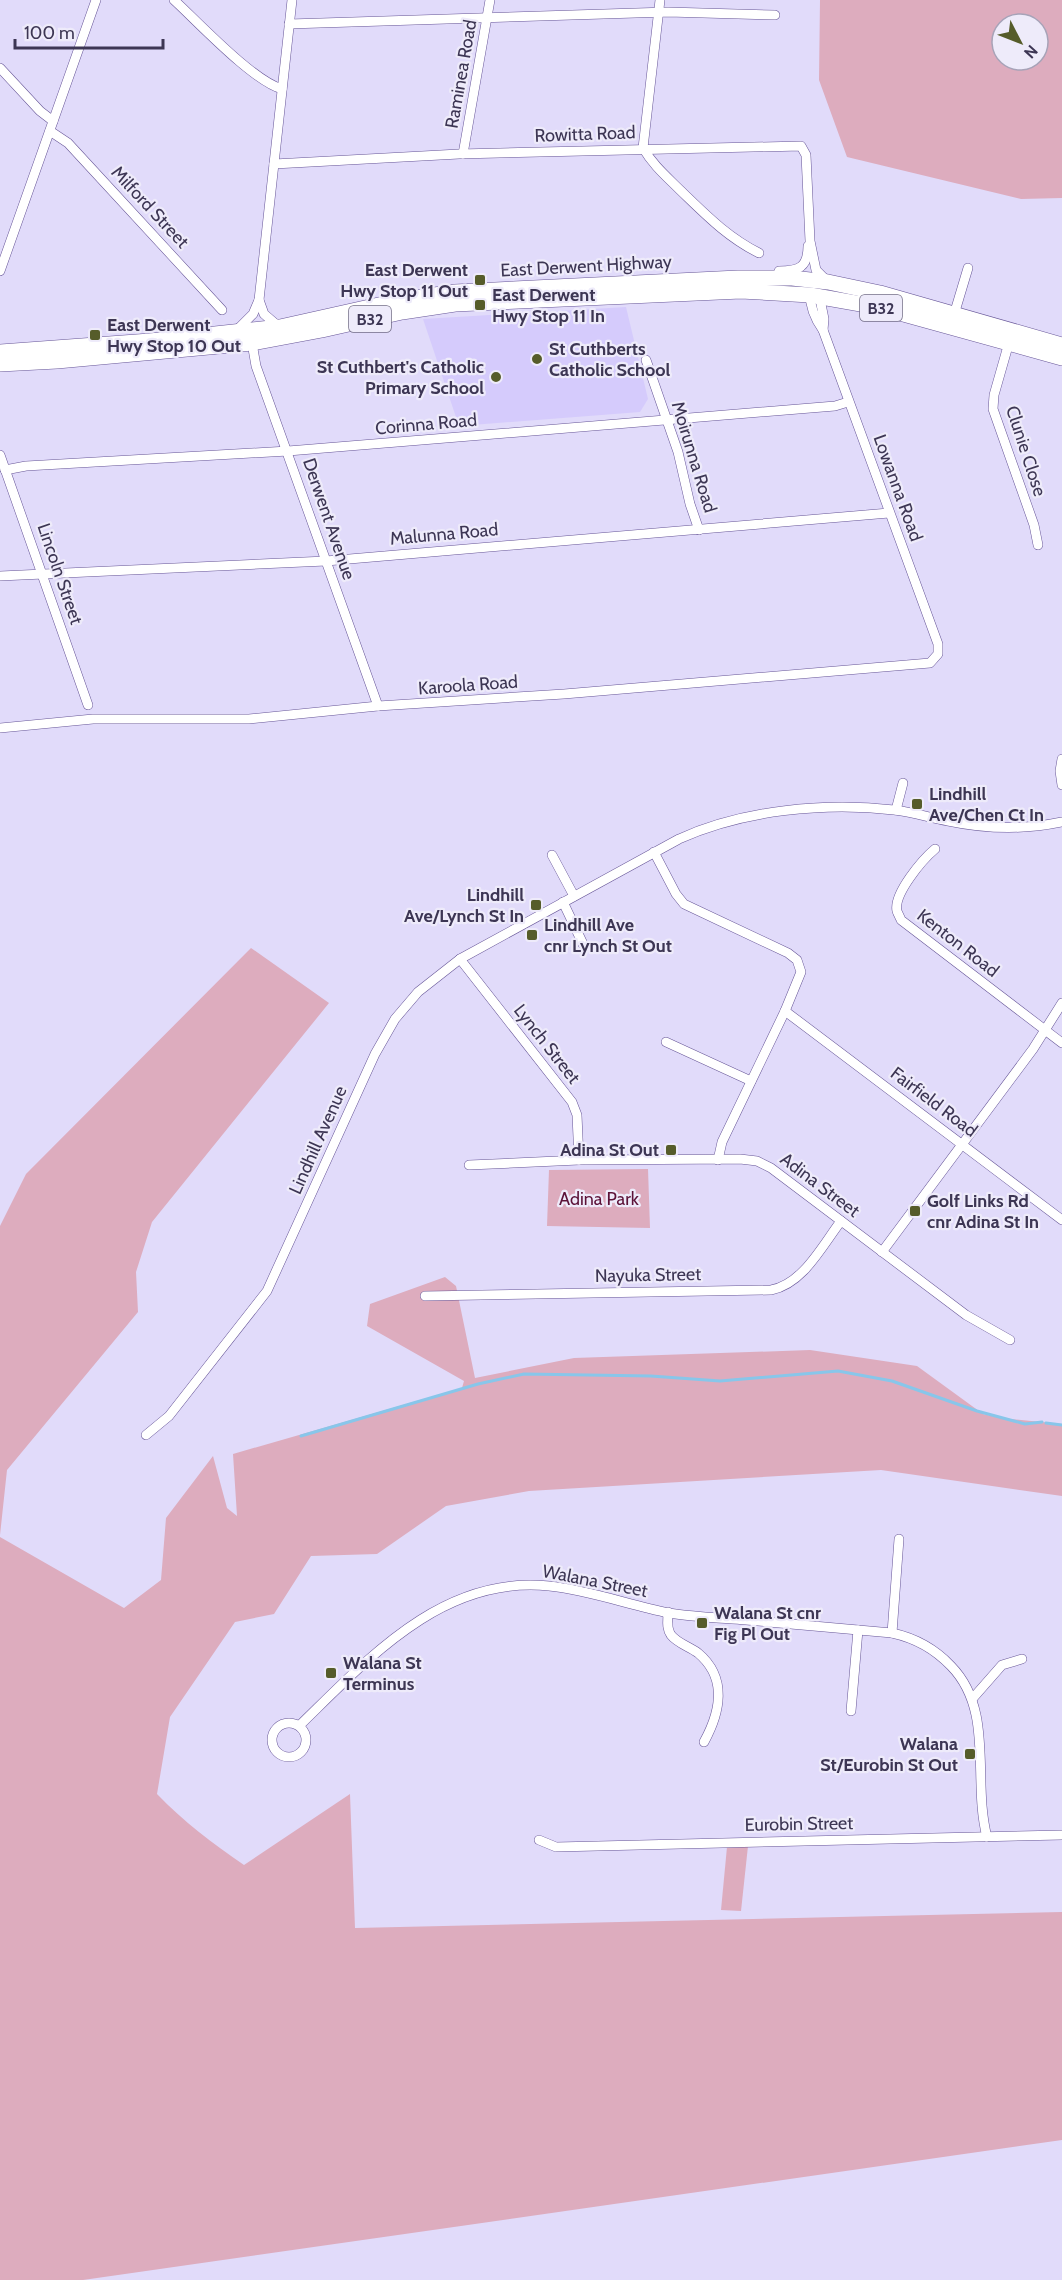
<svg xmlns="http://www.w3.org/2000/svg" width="1062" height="2280" font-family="Cabin,sans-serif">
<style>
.built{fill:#d5cbfc}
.green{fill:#ddacbe;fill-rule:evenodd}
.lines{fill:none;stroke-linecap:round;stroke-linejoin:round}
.stream{stroke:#88c6ea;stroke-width:3}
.minor-casing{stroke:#665597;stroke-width:10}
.primary-casing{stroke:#665597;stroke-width:16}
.minor{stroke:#fff;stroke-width:9}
.primary{stroke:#fff;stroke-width:15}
.poi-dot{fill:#565c2a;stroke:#eeebfa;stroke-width:2}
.labels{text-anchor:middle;stroke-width:4.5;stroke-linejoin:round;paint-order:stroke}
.shield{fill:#eeebfa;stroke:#726c86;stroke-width:1.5}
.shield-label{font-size:16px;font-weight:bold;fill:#3d3654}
.street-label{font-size:18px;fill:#3d3654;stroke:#eeebfa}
.poi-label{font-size:18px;font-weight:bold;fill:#3d3654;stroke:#eeebfa;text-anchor:start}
.park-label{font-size:18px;fill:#5c1238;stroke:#eeebfa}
</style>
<rect width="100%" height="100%" fill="#e1dbfa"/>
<polygon class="built" points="626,307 648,399 640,412 459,426 423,319"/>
<g class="green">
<path d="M820,0H1062V198L1021,199L847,157L819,80ZM1002,24H1038V60H1002Z"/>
<polygon points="251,948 329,1003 152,1222 136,1272 138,1312 7,1470 0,1535 0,1226 26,1174"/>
<polygon points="648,1169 650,1228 547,1226 549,1170"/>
<path d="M445,1277L456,1286L475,1378L574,1358L810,1350L917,1366L983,1414L1001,1418L1062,1424V1496L881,1470L529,1491L446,1506L377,1554L311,1556L274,1614L235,1622L170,1717L157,1794C184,1822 212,1843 244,1865L350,1794L355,1928L1062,1912V2140L83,2280H0V1537L124,1608L161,1580L166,1518L213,1456L227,1508L237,1516L233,1454L462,1388L464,1381L367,1326L370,1304Z"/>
<polygon points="748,1846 741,1911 721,1910 727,1847"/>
</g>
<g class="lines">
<g class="stream">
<polyline points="1046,1423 1062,1425"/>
<polyline points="301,1436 478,1384 524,1374 651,1376 720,1381 838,1371 892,1381 977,1411 1025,1424 1042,1422"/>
</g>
<g class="minor-casing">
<g id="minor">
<path d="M174,0C198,22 253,81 282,89"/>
<path d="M660,0L643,148C653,165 666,176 680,190C705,214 727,237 759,253"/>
<polyline points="289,24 668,12 775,15"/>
<polyline points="0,68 40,111 53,121"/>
<polyline points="50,131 68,143 222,310"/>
<polyline points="463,154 490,0"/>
<polyline points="274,164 459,154 801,146 806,155 810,241 816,270 827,281"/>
<polyline points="0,271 96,0"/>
<path d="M779,271C798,271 808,268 808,246"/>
<polyline points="819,294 824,319 823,330"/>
<polyline points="259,300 264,314 278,326"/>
<polyline points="953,318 968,268"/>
<polyline points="237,330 253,314 259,300 292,0"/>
<polyline points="1010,339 994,395 993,409 1034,525 1038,545"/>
<polyline points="252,343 256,366 378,706"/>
<polyline points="646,360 678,452 690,504 699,530"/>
<polyline points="0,455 88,705"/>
<polyline points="5,470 26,466 288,451 835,406 848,402"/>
<polyline points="0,576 326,561 889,513"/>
<path d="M0,728L93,719H249L378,706L564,694L930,663L938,654V644L823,330C815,319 810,306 810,293"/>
<polyline points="1062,759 1060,771 1062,785"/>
<polyline points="896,810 903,783"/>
<path d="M935,849C923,859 893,894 897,911C897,912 901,919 901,920L1062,1043"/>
<polyline points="654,852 676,894 684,904 788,953 797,960 801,972 785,1011 722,1142 718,1160"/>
<polyline points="552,855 574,896"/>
<polyline points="563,902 583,944"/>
<polyline points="460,959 572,1102 577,1115 579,1160"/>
<polyline points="785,1011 1062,1220"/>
<polyline points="666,1042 751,1081"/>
<polyline points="469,1165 579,1160 740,1159 757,1161 771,1168 966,1315 1010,1340"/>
<polyline points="882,1252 1033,1049 1062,1003"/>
<path d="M425,1296L771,1290C803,1284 822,1246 841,1221"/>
<path d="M146,1435L169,1416L267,1291L375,1054L395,1019L418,992L460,959L679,839C743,810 825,802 894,810C913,812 930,818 948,821C986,829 1024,830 1062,822"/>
<path d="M668,1612C668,1620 666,1628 671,1635C677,1643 690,1647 698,1653C728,1678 720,1713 704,1742"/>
<polyline points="892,1633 899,1539"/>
<polyline points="973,1698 1002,1665 1022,1659"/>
<polyline points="851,1711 858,1630"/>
<circle cx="289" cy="1740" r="17"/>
<path d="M300,1725C369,1658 443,1575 549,1586C589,1590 629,1605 669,1613C694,1617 721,1618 746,1620C795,1624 843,1629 892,1633C915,1638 934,1648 951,1666C995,1711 972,1780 987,1837"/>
<polyline points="539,1840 556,1847 1062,1835"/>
</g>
</g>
<g class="primary-casing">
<g id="primary">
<polyline points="0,352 150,341 280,327 401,300 455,292 738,278 792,278 828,282 880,293 1062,345"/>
<polyline points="0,364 57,361 252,343 322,330 402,312 455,304 741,291 810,295 878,307 1062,358"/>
</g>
</g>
<use href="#minor" class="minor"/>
<use href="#primary" class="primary"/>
</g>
<g class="poi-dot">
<rect x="474" y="274" width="12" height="12" rx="3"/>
<rect x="474" y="299" width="12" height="12" rx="3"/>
<rect x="89" y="329" width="12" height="12" rx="3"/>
<circle cx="537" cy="359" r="6"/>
<circle cx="496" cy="377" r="6"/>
<rect x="911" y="798" width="12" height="12" rx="3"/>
<rect x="530" y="899" width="12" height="12" rx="3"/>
<rect x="526" y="929" width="12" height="12" rx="3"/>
<rect x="665" y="1144" width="12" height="12" rx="3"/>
<rect x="909" y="1205" width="12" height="12" rx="3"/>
<rect x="696" y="1617" width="12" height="12" rx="3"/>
<rect x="325" y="1667" width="12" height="12" rx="3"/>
<rect x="964" y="1748" width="12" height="12" rx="3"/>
</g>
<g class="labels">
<g class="shield">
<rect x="860" y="295" width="42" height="26" rx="4.5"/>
<rect x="349" y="306" width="42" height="26" rx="4.5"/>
</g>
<g class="shield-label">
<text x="881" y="314">B32</text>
<text x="370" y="325">B32</text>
</g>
<g class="street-label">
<text transform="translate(461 74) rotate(-80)" y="6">Raminea Road</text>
<text transform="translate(585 134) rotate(-2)" y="6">Rowitta Road</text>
<text transform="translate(150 207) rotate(47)" y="6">Milford Street</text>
<text transform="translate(586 266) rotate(-3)" y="6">East Derwent Highway</text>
<text transform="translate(426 424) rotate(-5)" y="6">Corinna Road</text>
<text transform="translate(1026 451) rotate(72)" y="6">Clunie Close</text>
<text transform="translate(694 457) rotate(73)" y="6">Moirunna Road</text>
<text transform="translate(898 488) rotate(70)" y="6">Lowanna Road</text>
<text transform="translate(329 519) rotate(71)" y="6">Derwent Avenue</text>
<text transform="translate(444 534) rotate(-5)" y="6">Malunna Road</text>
<text transform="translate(60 574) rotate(71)" y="6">Lincoln Street</text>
<text transform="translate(468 685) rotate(-4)" y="6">Karoola Road</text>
<text transform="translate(958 943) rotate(38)" y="6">Kenton Road</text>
<text transform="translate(547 1044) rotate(52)" y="6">Lynch Street</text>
<text transform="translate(934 1102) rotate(37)" y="6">Fairfield Road</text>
<text transform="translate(318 1140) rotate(-66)" y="6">Lindhill Avenue</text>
<text transform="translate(820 1185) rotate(37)" y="6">Adina Street</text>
<text transform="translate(648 1275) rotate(-1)" y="6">Nayuka Street</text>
<text transform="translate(595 1581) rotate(11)" y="6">Walana Street</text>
<text transform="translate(799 1824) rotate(-1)" y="6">Eurobin Street</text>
</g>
<g class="poi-label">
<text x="468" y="276" text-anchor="end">East Derwent<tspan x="468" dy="21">Hwy Stop 11 Out</tspan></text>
<text x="492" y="301">East Derwent<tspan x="492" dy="21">Hwy Stop 11 In</tspan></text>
<text x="107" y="331">East Derwent<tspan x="107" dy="21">Hwy Stop 10 Out</tspan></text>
<text x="549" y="355">St Cuthberts<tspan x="549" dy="21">Catholic School</tspan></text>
<text x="484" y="373" text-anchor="end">St Cuthbert's Catholic<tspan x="484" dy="21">Primary School</tspan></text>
<text x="929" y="800">Lindhill<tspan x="929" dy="21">Ave/Chen Ct In</tspan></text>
<text x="524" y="901" text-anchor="end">Lindhill<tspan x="524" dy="21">Ave/Lynch St In</tspan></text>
<text x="544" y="931">Lindhill Ave<tspan x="544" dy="21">cnr Lynch St Out</tspan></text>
<text x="659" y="1156" text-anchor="end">Adina St Out</text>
<text x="927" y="1207">Golf Links Rd<tspan x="927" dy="21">cnr Adina St In</tspan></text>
<text x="714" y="1619">Walana St cnr<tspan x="714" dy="21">Fig Pl Out</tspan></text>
<text x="343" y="1669">Walana St<tspan x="343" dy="21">Terminus</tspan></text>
<text x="958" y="1750" text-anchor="end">Walana<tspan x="958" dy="21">St/Eurobin St Out</tspan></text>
</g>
<g class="park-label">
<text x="599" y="1205">Adina Park</text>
</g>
</g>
<g transform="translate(1020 42) rotate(132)"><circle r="28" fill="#eeebfa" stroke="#a7a3b8" stroke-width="1.5"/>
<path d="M0-4.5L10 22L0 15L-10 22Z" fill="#565c2a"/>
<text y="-9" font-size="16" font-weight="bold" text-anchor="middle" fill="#3d3654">N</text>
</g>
<path d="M15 39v9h148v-9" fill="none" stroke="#3d3654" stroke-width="3"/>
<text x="24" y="39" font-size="18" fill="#3d3654" stroke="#eeebfa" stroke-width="4.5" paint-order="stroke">100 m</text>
</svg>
